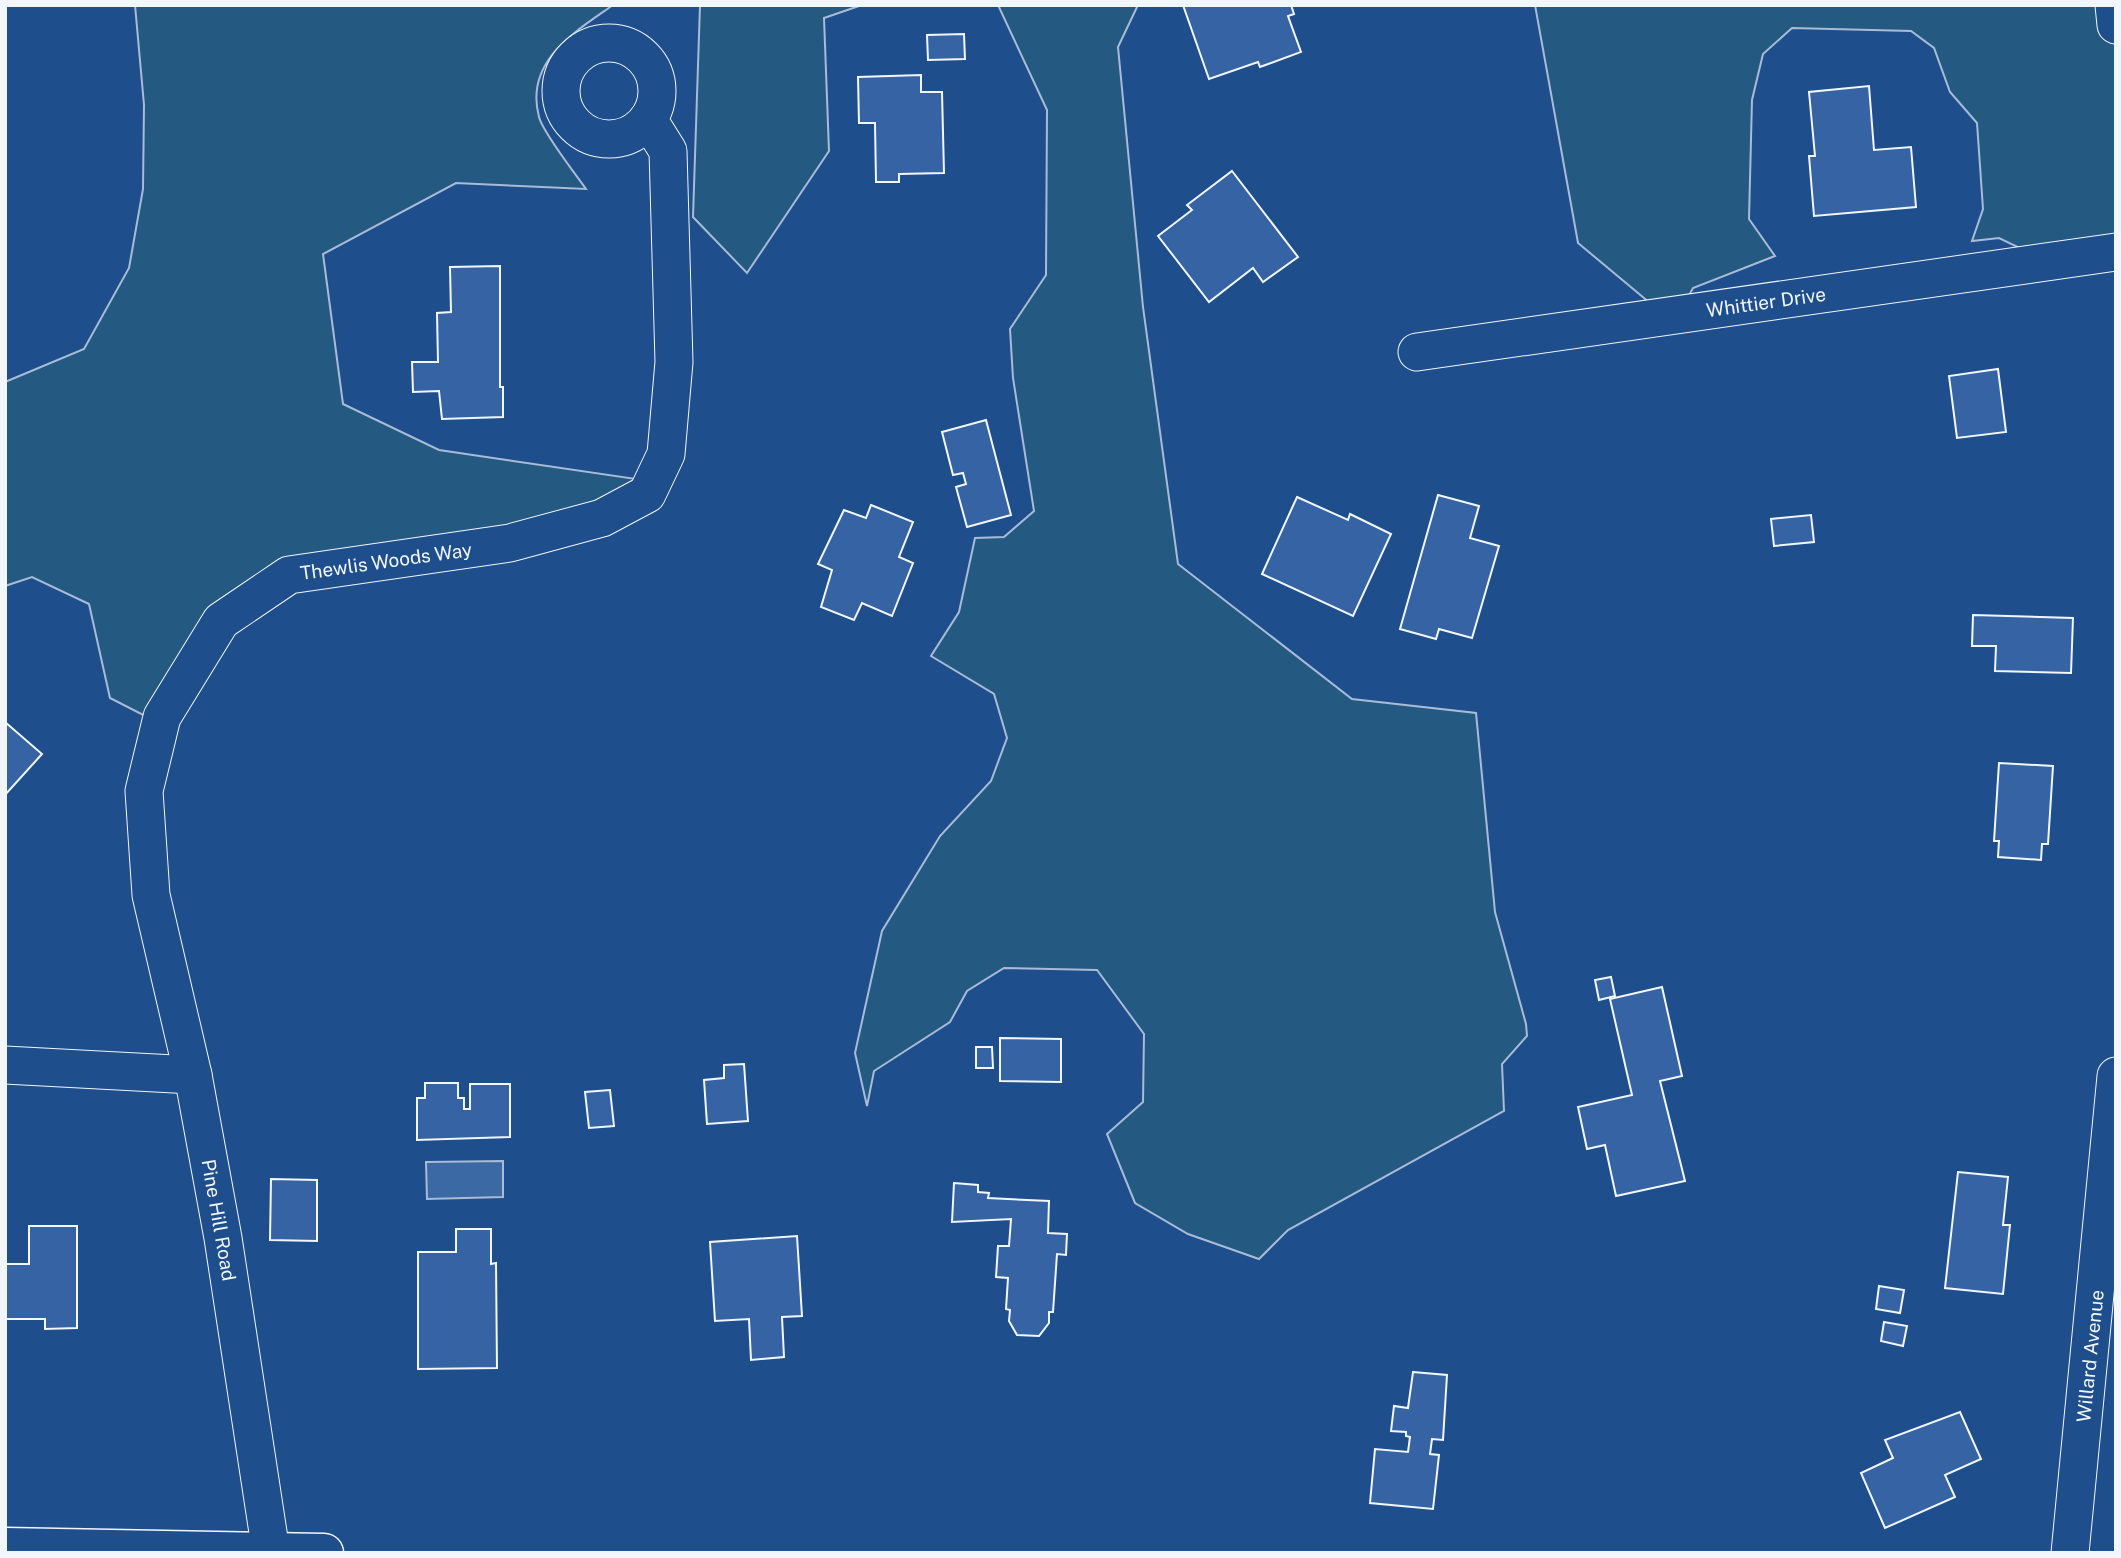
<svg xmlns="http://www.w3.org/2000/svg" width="2121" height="1558" font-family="'Public Sans',sans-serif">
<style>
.green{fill:#245a82;stroke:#a8bbd7;stroke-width:2}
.water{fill:#3b69a3;stroke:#a8bbd7;stroke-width:2}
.building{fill:#3563a3;stroke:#f2f6ff;stroke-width:2}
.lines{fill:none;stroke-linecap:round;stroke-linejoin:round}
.minor-casing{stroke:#f2f6ff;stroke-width:39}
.tertiary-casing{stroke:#f2f6ff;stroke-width:41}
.minor{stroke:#1f4e8c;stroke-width:37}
.tertiary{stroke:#1f4e8c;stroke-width:38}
.labels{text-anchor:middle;stroke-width:5;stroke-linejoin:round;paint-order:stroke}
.street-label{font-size:19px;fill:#f2f6ff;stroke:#1f4e8c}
</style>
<rect width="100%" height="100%" fill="#1f4e8c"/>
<g class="green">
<path d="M135,5H613C575,32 524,61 539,117C543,133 575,173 586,189L456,183L323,254L343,404L439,450L650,481L603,511L288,568L153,720L110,698L89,604L32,577L5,586V382L84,349L129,268L143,189L144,105Z"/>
<polygon points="700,5 862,5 824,18 829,151 747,273 693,217"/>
<polygon points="998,5 1138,5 1118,47 1143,307 1178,564 1352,699 1476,713 1495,912 1526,1024 1527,1036 1502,1064 1504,1111 1288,1230 1259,1259 1188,1234 1135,1203 1107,1134 1143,1102 1144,1034 1097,970 1004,968 967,991 950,1022 874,1071 867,1106 855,1053 882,931 940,836 991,781 1007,738 994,694 931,656 959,612 975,538 1004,537 1034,511 1013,378 1010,329 1046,275 1047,110"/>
<polygon points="1535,5 2110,5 2116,55 2116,248 2030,253 1999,238 1972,241 1983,209 1977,123 1950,92 1934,48 1911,31 1792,28 1763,54 1752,100 1749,219 1775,256 1693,288 1674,323 1578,243"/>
</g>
<polygon class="water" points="503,1161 503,1197 427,1199 426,1162"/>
<g class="building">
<polygon points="1183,5 1291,5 1294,14 1288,16 1301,52 1260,67 1258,62 1209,79"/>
<polygon points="964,34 965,59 928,60 927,35"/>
<polygon points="921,75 921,92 942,92 944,173 899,174 899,182 876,182 875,123 859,123 858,77"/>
<polygon points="1869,86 1874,150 1911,147 1916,207 1814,216 1809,156 1815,156 1809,92"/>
<polygon points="1232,171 1298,257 1263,282 1253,268 1209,302 1158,236 1192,210 1187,205"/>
<polygon points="500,266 500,387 503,387 503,417 442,419 439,391 413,392 412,362 438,362 437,313 451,312 450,267"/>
<polygon points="1998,369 2006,432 1957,438 1949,376"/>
<polygon points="986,420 1011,515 967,527 956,487 966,484 963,473 953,475 942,432"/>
<polygon points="1438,495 1479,506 1470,538 1499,546 1472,638 1439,629 1436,639 1400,629"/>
<polygon points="1297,497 1348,520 1350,514 1391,534 1353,616 1262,574"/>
<polygon points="871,505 913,522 899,557 913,563 892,616 862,603 854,620 821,607 832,570 818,564 844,510 866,518"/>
<polygon points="1811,515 1814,542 1774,546 1771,519"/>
<polygon points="1973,615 2073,618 2071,673 1995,671 1996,646 1972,646"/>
<polygon points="5,722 42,754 5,795"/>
<polygon points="1999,763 2053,766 2048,844 2042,844 2041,860 1998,857 1999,841 1994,841"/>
<polygon points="1611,977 1615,996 1599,1000 1595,980"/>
<polygon points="1662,987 1682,1076 1660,1081 1685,1181 1616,1196 1605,1145 1587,1149 1578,1107 1632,1095 1610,999"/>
<polygon points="1000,1038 1061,1039 1061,1082 1000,1081"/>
<polygon points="976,1047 992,1047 993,1068 976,1068"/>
<polygon points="744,1064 748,1121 707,1124 704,1080 724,1078 724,1065"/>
<polygon points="425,1083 458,1083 458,1098 464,1098 464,1109 470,1109 470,1084 510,1084 510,1137 417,1140 417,1098 425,1098"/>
<polygon points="610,1090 614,1126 589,1128 585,1092"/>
<polygon points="1958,1172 2008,1177 2003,1225 2010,1225 2003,1294 1945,1288"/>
<polygon points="271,1179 317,1180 317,1241 270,1240"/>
<polygon points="954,1183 978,1185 978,1192 989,1193 988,1198 1049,1201 1048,1233 1067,1234 1066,1255 1057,1254 1053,1312 1049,1312 1049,1323 1039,1336 1017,1335 1009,1321 1010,1310 1006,1309 1008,1278 996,1277 998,1246 1009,1246 1011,1219 952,1222"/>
<polygon points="29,1226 77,1226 77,1328 45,1329 45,1319 5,1319 5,1264 29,1264"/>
<polygon points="456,1229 491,1229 491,1264 496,1263 497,1368 418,1369 418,1252 456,1252"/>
<polygon points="797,1236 802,1316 782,1317 784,1357 751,1360 749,1319 715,1321 710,1242"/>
<polygon points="1879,1286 1904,1290 1900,1313 1876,1309"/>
<polygon points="1884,1322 1907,1326 1903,1346 1881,1341"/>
<polygon points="1413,1372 1447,1375 1443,1440 1432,1439 1430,1454 1439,1455 1433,1509 1370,1503 1375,1449 1408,1452 1410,1437 1406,1436 1406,1432 1391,1431 1394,1406 1408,1408"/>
<polygon points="1960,1412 1981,1459 1945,1475 1955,1497 1885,1528 1861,1473 1893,1458 1885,1440"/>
</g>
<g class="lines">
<g class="minor-casing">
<g id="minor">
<polyline points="2114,5 2116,25"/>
<circle cx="609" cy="91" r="48"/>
<polyline points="1417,352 2116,252"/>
<polyline points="5,1065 193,1075"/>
<polyline points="271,1552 223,1238 193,1075 151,895 144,791 162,717 221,621 289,575 510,543 602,518 647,494 666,454 674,362 668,151 648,119"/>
<polyline points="2070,1553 2116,1076"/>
</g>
</g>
<g class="tertiary-casing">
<polyline id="tertiary" points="5,1547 324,1553"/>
</g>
<use href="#minor" class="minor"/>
<use href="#tertiary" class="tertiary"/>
</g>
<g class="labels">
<g class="street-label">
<text transform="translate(1766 302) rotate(-8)" y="7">Whittier Drive</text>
<text transform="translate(386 561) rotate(-8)" y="7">Thewlis Woods Way</text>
<text transform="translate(219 1220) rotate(80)" y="7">Pine Hill Road</text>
<text transform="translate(2090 1356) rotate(-84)" y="7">Willard Avenue</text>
</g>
</g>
<rect width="2121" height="1558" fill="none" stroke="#f2f6ff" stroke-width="14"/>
</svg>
